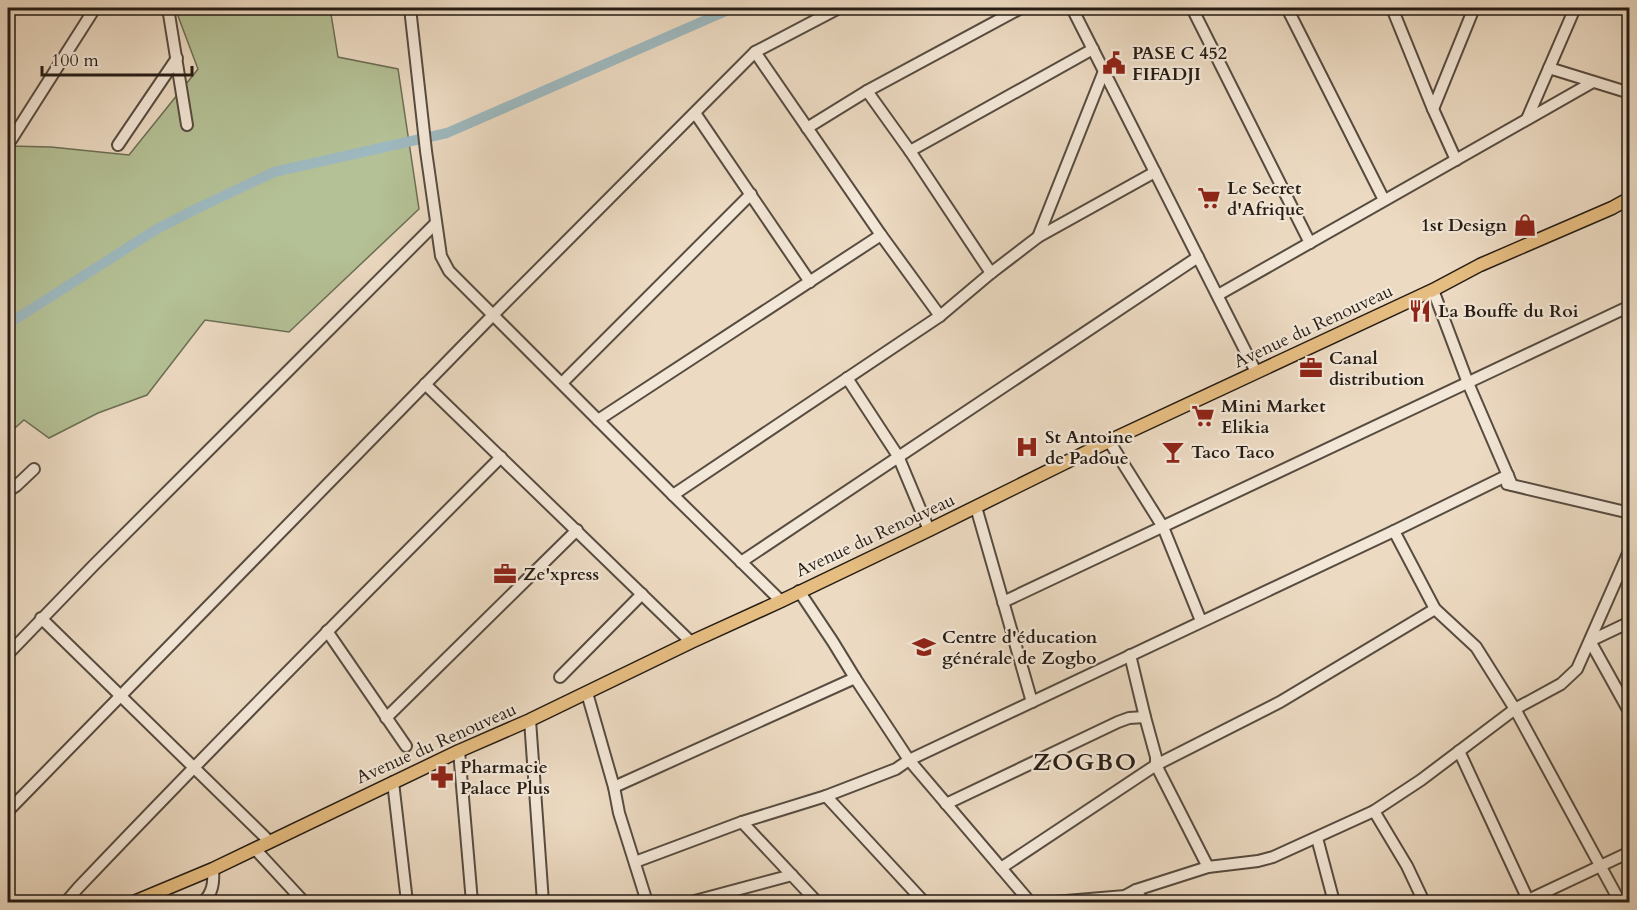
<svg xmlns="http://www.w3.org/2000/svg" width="1637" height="910" font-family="Cardo,serif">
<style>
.green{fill:#b4c095;stroke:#6c6e55;stroke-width:1.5}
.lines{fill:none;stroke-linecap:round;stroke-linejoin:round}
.canal{stroke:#9db8be;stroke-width:10}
.minor-casing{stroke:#574c40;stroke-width:14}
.major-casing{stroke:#251c15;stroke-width:15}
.minor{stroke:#f3e7d7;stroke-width:10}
.major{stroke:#e6bd81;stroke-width:12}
.labels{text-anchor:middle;stroke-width:4.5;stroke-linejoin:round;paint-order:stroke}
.poi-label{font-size:18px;font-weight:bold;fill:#251c15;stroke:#f3e7d7;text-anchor:start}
.street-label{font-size:18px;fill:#251c15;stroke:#f3e7d7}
.district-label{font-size:24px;font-weight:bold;letter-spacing:1.5px;fill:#251c15;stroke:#f3e7d7}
</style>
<rect width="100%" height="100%" fill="#ecdac2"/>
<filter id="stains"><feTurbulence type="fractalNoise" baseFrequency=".00333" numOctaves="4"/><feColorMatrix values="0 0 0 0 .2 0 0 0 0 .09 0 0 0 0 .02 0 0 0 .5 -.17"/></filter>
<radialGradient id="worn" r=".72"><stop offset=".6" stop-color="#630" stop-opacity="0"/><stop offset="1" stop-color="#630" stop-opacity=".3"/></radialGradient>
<polygon class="green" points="175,8 330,8 338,57 398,69 419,209 289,332 205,320 147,395 98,413 49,438 24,420 8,434 8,146 51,147 129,155 198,69"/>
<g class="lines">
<polyline class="canal" points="8,324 157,229 196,209 274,172 447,133 733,8"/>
<g class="minor-casing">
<g id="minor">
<polyline points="168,8 187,125"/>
<polyline points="410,8 426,151 441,256 449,271 673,495 781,601"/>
<polyline points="1072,8 1256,372"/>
<polyline points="1192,8 1310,243"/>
<polyline points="1287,8 1384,200"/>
<polyline points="1392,8 1433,109 1456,160"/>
<polyline points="755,52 881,235 940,316"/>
<polyline points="1549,68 1630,93"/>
<polyline points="867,91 910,151 991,273"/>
<polyline points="1433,109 1474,8"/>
<polyline points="695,113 810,282"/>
<polyline points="1527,119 1575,8"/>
<polyline points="807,128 867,91 1021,8"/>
<polyline points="11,140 95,8"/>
<polyline points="118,145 177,58"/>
<polyline points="910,151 1093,49"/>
<polyline points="1038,237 1104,71"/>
<polyline points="1433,290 1468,383 1512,485"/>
<polyline points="1218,295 1593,82"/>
<polyline points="847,378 898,456 929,530"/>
<polyline points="562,383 751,194"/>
<polyline points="425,384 691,642"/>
<polyline points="598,420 881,235"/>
<polyline points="1109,441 1163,527 1201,621"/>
<polyline points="1507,484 1630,513"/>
<polyline points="8,491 16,486 34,469"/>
<polyline points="673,495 940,316 991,273 1038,237 1155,172"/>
<polyline points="976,507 1032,702"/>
<polyline points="1394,531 1435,609 1476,647 1515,709 1620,902"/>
<polyline points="741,562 1198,257"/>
<polyline points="799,591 833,642 855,678 909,760 1030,902"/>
<polyline points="1003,602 1630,306"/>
<polyline points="41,618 269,841"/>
<polyline points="327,631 406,746"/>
<polyline points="1590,641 1630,713"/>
<polyline points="1590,641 1630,622"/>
<polyline points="8,654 93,566 436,223"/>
<polyline points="1130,655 1145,717 1156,757 1156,765 1208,867"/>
<polyline points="560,677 642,594"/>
<polyline points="587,693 614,787 619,813 647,902"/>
<polyline points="386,718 577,530"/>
<polyline points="530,720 543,902"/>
<polyline points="459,751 472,902"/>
<polyline points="1459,751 1529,902"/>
<polyline points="393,782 407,902"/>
<polyline points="614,787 855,678"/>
<polyline points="826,796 924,902"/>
<polyline points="946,804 1118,722 1129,718 1145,717"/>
<polyline points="8,811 493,315 755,52 839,8"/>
<polyline points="1374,811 1407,866 1424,902"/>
<polyline points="742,822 817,902"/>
<polyline points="1317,838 1334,902"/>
<polyline points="255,849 304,902"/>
<polyline points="635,862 742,822 826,796 896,769 909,760 1394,531 1508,475"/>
<polyline points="1001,868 1156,765 1280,702 1435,609"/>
<polyline points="1136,890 1143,902"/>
<path d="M66,902L78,888C217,742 359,599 501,457"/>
<path d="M203,902C213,893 214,882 213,869"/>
<polyline points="691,902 792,875"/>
<polyline points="1054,902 1125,896 1136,890 1208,867 1258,861 1273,857 1374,811 1421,780 1515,709 1561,684 1577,669 1630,549"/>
<polyline points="1524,902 1630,852"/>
</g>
</g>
<g class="major-casing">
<polyline id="major" points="134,902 213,869 459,751 530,720 691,642 781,601 929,530 1109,441 1433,290 1480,265 1612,208 1630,198"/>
</g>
<use href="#minor" class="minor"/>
<use href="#major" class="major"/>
</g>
<defs>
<g id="civic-bare" transform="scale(1.8)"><path d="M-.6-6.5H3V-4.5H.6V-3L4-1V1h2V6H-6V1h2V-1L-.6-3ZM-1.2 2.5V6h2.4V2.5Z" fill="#8f2418" stroke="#f3e7d7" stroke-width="2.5" paint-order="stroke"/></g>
<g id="supermarket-bare" transform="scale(1.8)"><path d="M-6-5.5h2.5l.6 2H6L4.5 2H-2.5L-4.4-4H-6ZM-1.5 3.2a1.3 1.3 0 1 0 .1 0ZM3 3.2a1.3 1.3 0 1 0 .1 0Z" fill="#8f2418" stroke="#f3e7d7" stroke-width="2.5" paint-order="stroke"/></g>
<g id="shop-bare" transform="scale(1.8)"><path d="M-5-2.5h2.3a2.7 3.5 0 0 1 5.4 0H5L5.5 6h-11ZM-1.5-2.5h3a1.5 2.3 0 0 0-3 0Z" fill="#8f2418" stroke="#f3e7d7" stroke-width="2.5" paint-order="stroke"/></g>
<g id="restaurant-bare" transform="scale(1.8)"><path d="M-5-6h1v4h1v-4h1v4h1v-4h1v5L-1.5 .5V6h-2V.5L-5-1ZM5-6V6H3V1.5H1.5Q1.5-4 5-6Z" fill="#8f2418" stroke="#f3e7d7" stroke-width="2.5" paint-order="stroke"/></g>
<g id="office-bare" transform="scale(1.8)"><path d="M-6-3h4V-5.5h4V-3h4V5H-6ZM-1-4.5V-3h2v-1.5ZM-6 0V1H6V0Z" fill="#8f2418" stroke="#f3e7d7" stroke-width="2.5" paint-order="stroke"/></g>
<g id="hospital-bare" transform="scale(1.8)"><path d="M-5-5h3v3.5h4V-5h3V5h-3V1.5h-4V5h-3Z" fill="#8f2418" stroke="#f3e7d7" stroke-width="2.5" paint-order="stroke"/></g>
<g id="bar-bare" transform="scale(1.8)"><path d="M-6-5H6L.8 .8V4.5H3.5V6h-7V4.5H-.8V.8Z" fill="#8f2418" stroke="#f3e7d7" stroke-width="2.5" paint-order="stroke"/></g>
<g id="university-bare" transform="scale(1.8)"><path d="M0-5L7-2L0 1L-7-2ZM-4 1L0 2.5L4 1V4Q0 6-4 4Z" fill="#8f2418" stroke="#f3e7d7" stroke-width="2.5" paint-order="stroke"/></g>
<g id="pharmacy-bare" transform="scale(1.8)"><path d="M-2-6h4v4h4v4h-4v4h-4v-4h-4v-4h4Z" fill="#8f2418" stroke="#f3e7d7" stroke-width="2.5" paint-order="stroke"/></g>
</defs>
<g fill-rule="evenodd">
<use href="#civic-bare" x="1114" y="63"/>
<use href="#supermarket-bare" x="1209" y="198"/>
<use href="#shop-bare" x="1525" y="225"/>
<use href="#restaurant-bare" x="1420" y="311"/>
<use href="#office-bare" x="1311" y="368"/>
<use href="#supermarket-bare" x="1203" y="416"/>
<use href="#hospital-bare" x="1027" y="447"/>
<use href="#bar-bare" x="1173" y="452"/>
<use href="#office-bare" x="505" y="574"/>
<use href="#university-bare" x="924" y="647"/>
<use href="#pharmacy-bare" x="442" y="777"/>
</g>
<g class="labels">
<g class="poi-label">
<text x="1132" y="59">PASE C 452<tspan x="1132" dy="21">FIFADJI</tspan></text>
<text x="1227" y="194">Le Secret<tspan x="1227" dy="21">d'Afrique</tspan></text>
<text x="1507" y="231" text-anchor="end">1st Design</text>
<text x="1438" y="317">La Bouffe du Roi</text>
<text x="1329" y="364">Canal<tspan x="1329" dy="21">distribution</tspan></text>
<text x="1221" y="412">Mini Market<tspan x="1221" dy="21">Elikia</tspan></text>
<text x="1045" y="443">St Antoine<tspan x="1045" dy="21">de Padoue</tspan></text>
<text x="1191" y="458">Taco Taco</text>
<text x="523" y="580">Ze'xpress</text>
<text x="942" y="643">Centre d'éducation<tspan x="942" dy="21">générale de Zogbo</tspan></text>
<text x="460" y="773">Pharmacie<tspan x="460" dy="21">Palace Plus</tspan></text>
</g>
<g class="street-label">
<text transform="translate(1313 326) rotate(-25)" y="6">Avenue du Renouveau</text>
<text transform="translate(875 535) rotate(-25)" y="6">Avenue du Renouveau</text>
<text transform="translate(436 743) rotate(-24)" y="6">Avenue du Renouveau</text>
</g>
<g class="district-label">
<text x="1085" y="770">ZOGBO</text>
</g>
</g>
<rect width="1637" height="910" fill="none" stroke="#ecdac2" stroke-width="30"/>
<rect x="9" y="9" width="1619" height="892" fill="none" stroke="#251c15" stroke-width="3"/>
<rect x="15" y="15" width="1607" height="880" fill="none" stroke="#251c15" stroke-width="1.5"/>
<path d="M42 66v9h150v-9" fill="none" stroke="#251c15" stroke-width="3"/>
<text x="51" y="66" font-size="18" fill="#251c15" stroke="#f3e7d7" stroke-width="4.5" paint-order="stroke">100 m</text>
<rect width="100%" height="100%" filter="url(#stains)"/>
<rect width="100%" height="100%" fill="url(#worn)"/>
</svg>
